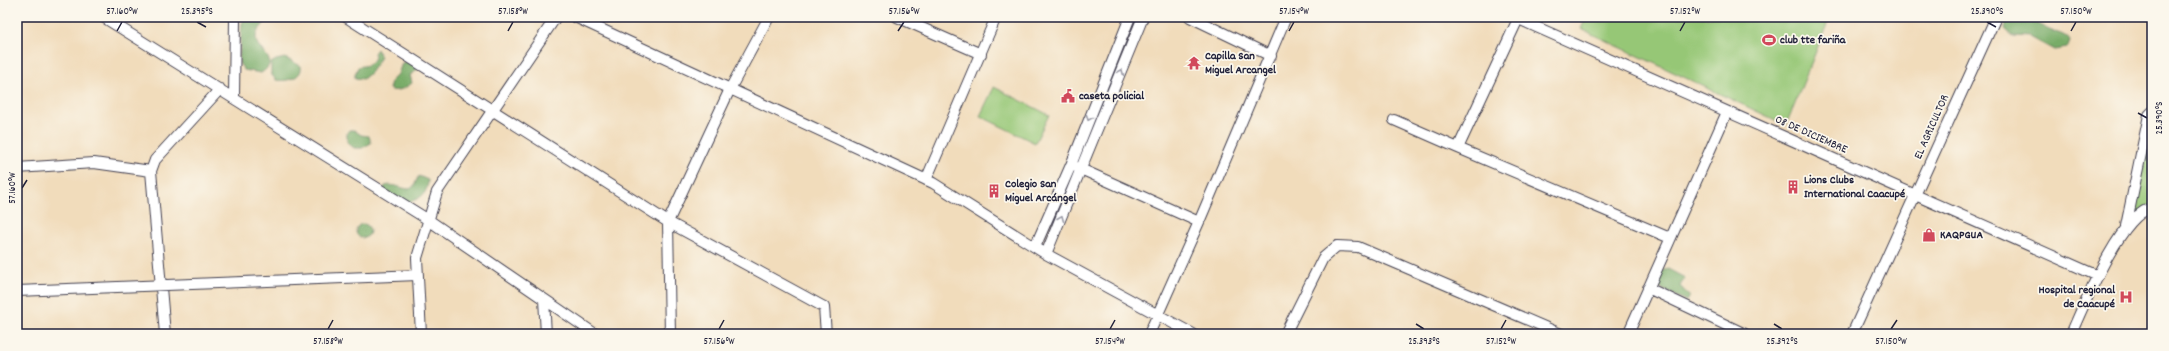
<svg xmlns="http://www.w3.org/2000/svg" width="2169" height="351" viewBox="0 0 2169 351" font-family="Dekko,sans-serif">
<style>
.green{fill:#96c776;stroke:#5c7458}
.forest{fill:#78ac67;stroke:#4d6751}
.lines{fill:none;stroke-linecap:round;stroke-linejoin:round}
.street-casing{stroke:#413e4e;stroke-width:12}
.street{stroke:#fff;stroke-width:10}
.oneway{stroke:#9c9ca7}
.ticks{fill:none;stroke:#22223b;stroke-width:1.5}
.labels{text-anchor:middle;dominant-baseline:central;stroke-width:3.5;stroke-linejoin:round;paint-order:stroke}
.poi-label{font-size:12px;font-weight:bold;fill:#22223b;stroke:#fbf7ec;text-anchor:start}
.street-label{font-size:12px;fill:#22223b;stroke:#fbf7ec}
.neatline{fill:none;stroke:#22223b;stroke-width:1.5}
.ticks-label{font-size:10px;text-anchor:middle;fill:#22223b}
</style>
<rect width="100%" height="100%" fill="#fbf7ec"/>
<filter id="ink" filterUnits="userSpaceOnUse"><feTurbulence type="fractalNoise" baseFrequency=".025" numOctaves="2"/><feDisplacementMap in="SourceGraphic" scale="8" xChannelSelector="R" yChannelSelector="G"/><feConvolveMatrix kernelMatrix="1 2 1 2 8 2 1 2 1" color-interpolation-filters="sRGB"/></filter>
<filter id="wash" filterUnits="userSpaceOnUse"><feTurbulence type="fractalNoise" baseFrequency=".012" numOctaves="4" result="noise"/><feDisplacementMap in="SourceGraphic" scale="16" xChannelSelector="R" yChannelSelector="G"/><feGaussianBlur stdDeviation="0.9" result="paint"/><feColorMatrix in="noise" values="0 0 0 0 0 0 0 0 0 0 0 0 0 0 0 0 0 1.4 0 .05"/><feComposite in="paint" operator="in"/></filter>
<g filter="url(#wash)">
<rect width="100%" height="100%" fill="#f1dcbb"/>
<path class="green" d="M1586 17H1830L1786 125 1581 29Z
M994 87 1049 115 1035 143 980 116Z
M2152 112V208L2126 226Z"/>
<path class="forest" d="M256 17H267C266 26 255 29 256 39 257 52 282 60 261 73L244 70 239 63 242 23 245 18 254 19Z
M2011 17C2026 17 2034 22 2047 29 2055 33 2065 33 2070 41L2068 48 2054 50 2030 37 2013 36 2005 29 2006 23Z
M377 49 381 57 370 73 363 79 355 78V74L358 67C367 65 371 66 375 57L374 53Z
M285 58 301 66C303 78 286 82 276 80L271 74V63L276 60Z
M406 61 416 66 417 70 410 75 412 83C405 88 397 93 389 89L391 81 398 74 402 63Z
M349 130H354L361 135 369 136 371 143 362 148H354L347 142V133Z
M419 176 428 180C428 197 415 202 400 203L383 190 385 186C395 182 407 193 413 187 416 184 416 179 419 176Z
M356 231a7 7 0 1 1 14 0a7 7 0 1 1-14 0Z
M1668 269 1685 278 1680 286 1690 297 1686 301 1656 286 1655 283 1660 271Z"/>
</g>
<g filter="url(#ink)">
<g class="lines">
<g class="street-casing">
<path id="street" d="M103 17 427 219 595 334
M346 17 668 222 824 307 826 334
M575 17 933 183 1046 254 1193 334
M897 17 981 54
M1190 17 1271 56
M1514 17 2098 276
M1518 19 1458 148 1670 238
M234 98 235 17
M1394 120 1458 148
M1074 166 1199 222
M17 168 94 163 151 171
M926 180 996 17
M2126 226 2149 115 2152 112
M1035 247 1071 165 1130 17
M1046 254 1143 17
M1648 288 1745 334
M17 291 418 275
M544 299 546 334
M165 334 151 171 155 160 220 89
M421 334 417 258 437 192 556 17
M670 334 668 222 730 89 769 17
M1149 334 1199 222 1286 17
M1285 334 1323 258 1337 246 1358 247 1561 334
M1628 334 1727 112
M1852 334 1996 17
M2071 334C2083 307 2121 213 2152 208"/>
</g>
<use href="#street" class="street"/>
</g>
<defs><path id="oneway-chevron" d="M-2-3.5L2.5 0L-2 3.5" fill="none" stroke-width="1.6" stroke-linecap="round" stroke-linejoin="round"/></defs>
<g class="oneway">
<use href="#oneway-chevron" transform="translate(1121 72) rotate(-68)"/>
<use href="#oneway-chevron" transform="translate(1089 118) rotate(112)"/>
<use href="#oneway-chevron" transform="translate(1061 218) rotate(-68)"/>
</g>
</g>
<path class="ticks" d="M197 22 206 27M1987 22 1996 27M117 31 122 22M508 31 513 22M898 31 904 22M1289 31 1294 22M1680 31 1685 22M2071 31 2076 22M2138 113 2147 118M22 188 27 180M1416 324 1424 329M1774 324 1782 329M328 329 333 320M719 329 724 320M1110 329 1115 320M1501 329 1506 320M1891 329 1897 320"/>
<defs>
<g id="stadium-bare" transform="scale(1.08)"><path d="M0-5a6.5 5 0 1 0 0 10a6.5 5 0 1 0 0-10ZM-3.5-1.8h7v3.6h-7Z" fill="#d1495b" stroke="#fbf7ec" stroke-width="2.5" paint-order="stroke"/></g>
<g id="temple-bare" transform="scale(1.08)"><path d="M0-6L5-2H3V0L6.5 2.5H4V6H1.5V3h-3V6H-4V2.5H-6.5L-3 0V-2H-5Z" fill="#d1495b" stroke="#fbf7ec" stroke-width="2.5" paint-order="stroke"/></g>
<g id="civic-bare" transform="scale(1.08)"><path d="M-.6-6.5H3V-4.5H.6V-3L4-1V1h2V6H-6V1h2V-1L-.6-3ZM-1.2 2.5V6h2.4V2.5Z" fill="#d1495b" stroke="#fbf7ec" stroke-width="2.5" paint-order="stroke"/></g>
<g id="building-bare" transform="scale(1.08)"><path d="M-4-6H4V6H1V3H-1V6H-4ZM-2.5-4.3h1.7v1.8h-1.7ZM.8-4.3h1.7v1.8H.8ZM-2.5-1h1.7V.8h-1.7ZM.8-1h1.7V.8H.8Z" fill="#d1495b" stroke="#fbf7ec" stroke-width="2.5" paint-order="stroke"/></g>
<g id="shop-bare" transform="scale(1.08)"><path d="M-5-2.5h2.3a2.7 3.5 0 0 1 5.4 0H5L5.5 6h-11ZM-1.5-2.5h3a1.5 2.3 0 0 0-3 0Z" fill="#d1495b" stroke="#fbf7ec" stroke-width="2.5" paint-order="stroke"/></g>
<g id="hospital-bare" transform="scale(1.08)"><path d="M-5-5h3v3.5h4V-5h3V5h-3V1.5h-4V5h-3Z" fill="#d1495b" stroke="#fbf7ec" stroke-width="2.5" paint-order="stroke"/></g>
</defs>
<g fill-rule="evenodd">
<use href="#stadium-bare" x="1769" y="40"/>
<use href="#temple-bare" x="1194" y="63"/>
<use href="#civic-bare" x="1068" y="96"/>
<use href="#building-bare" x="1793" y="187"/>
<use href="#building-bare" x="994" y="191"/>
<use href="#shop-bare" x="1929" y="235"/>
<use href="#hospital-bare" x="2126" y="297"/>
</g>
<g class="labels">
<g class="poi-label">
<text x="1780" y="40">club tte fariña</text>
<text x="1205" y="56">Capilla San<tspan x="1205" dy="14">Miguel Arcangel</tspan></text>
<text x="1079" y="96">caseta policial</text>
<text x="1804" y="180">Lions Clubs<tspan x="1804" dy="14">International Caacupé</tspan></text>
<text x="1005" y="184">Colegio San<tspan x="1005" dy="14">Miguel Arcángel</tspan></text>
<text x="1940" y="235">KAQPGUA</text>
<text x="2115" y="290" text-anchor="end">Hospital regional<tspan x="2115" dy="14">de Caacupé</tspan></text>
</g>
<g class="street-label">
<text transform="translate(1932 127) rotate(-66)">EL AGRICULTOR</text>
<text transform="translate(1811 135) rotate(24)">08 DE DICIEMBRE</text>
</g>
</g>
<rect width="2169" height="351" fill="none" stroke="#fbf7ec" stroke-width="44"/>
<rect x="22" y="22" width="2125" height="307" class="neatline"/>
<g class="ticks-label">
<text x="122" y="14">57.160°W</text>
<text x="197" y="14">25.395°S</text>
<text x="513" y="14">57.158°W</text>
<text x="904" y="14">57.156°W</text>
<text x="1294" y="14">57.154°W</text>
<text x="1685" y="14">57.152°W</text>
<text x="1987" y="14">25.390°S</text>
<text x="2076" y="14">57.150°W</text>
<text transform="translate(2158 118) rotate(-90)" y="4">25.390°S</text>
<text transform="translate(11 188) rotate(-90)" y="4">57.160°W</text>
<text x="328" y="344">57.158°W</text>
<text x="719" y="344">57.156°W</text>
<text x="1110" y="344">57.154°W</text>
<text x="1424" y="344">25.393°S</text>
<text x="1501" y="344">57.152°W</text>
<text x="1782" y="344">25.392°S</text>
<text x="1891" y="344">57.150°W</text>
</g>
</svg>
